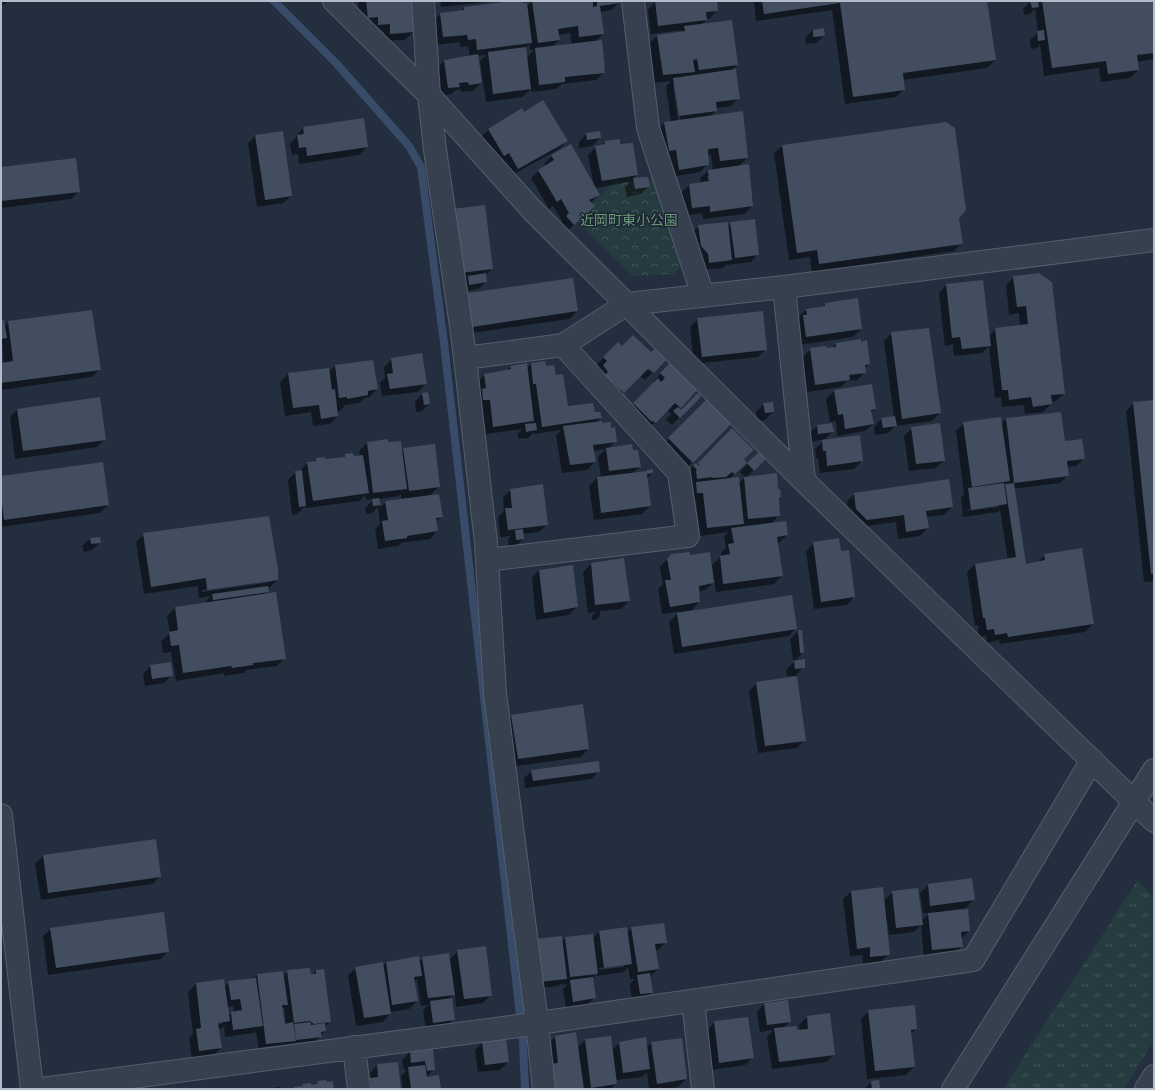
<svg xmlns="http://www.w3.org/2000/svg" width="1155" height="1090" viewBox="0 0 1155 1090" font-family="'IBM Plex Sans','Noto Sans JP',sans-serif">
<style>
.grass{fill:url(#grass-tufts)}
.park{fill:url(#park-crowns)}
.shadow{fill:#0007;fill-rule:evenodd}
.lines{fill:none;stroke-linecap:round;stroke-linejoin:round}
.stream{stroke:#384b68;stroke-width:8}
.building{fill:#424e60}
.minor-casing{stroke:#555e6c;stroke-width:24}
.tertiary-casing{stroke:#555e6c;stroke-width:24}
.minor{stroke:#37404e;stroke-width:22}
.tertiary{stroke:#37404e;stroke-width:22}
.labels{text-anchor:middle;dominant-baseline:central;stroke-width:3;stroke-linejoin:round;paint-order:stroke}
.park-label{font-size:14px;fill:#6a9a76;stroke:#1c2533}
</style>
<defs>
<pattern id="grass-tufts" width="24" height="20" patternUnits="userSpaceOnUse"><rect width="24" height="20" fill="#253b3f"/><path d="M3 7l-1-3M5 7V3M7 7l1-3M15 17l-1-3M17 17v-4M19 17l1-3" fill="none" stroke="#425559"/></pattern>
<pattern id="park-crowns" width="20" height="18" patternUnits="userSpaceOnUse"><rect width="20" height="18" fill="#253b3f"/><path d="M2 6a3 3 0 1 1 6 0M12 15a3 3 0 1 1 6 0" fill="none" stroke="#425559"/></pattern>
</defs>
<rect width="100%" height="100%" fill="#232e3e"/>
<path class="grass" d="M1137 881 1154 897V1041L1124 1089H1003Z"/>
<path class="park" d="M653 179 684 257 675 274 633 276 576 220 614 182Z"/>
<path class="shadow" d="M1 1H8L5 4 1 5Z
M358 1H411L413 32 405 40 383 41 382 31 371 32 361 25Z
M440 1H497L441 7Z
M521 1V4L526 7 532 1H619V2L612 10 600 12 603 34 595 42 604 72 596 80 562 84 556 89 531 92V89L522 97 486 102 480 61 486 55 477 56 481 83 473 91 461 92V89L456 90 451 94 440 96 437 68 444 61 470 57 468 46 460 47V42L435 45 433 22 440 14 461 11 464 8ZM570 33 572 45 552 47 559 40 558 35ZM529 44 530 50H534L526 58 525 49Z
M660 1H716L717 11 709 19H706V20L701 25 737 65 731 71 739 98 731 106 716 108V110L710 117 747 158 738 167 752 206 744 214 703 219 702 213 684 216 681 193 689 185 701 183 700 178 708 171 713 170 711 155H708V164L700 172 671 177 657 131 664 123 671 122 666 86 671 81 655 83 649 43 657 36 679 33 682 30 651 34 648 10 655 2ZM673 84H675L680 121H678ZM707 176H709L711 186H709Z
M754 1H986L995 60 987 68 903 80 904 89 896 97 845 104 832 10 756 21Z
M1031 1H1154V59L1137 62 1138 70 1130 78 1101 82 1099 68 1044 76 1040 44 1037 48 1031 49 1030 40 1038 32 1035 9 1030 14 1024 15 1023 9Z
M813 30 824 36 816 43 806 44 805 38Z
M946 123 962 243 954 251 812 272 810 257 789 260 774 153 782 146Z
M303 128 367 147 359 155 299 164 298 154 292 155 290 144 296 138V136Z
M489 129 567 141 559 149 510 176 481 137Z
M586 134 600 138 592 146 579 148V142Z
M256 135 291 196 283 203 257 207 248 143Z
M605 142 619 145 637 174 633 179 647 178 649 186 641 194 627 197 625 187 630 182 595 188 599 194 590 203 586 214 566 232 558 225 562 221 553 206 549 209 531 178 539 171 545 166 544 164 552 156 594 186 588 155 596 147 602 146Z
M1 168 79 191 71 199 1 208Z
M445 218 492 269 486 275V282L478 289 462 292ZM461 279H467L462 284Z
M731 223 758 254 751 262 727 265V264L723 268 702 270 691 234 699 226 727 227Z
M1014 277 1064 394 1056 401 1051 402V404L1043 412 1025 414 1024 405 1002 407 1001 397 995 398 989 346 982 353 954 356 953 344 945 346 939 293 946 285 989 336 996 329 1020 326 1019 313 1009 315 1006 285Z
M468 294 577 311 569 319 465 334 460 302Z
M826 304 861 329 853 337 799 345 796 324 799 321 798 317 806 310 822 307Z
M698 319 766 349 758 357 694 364 690 327Z
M1 321 4 327 8 322 100 369 92 377 1 390V364L4 363 2 341 1 342Z
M892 333 940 413 932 421 895 426 888 433 875 435 874 427 881 419 894 417 884 341Z
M618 344 622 347 651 354 665 360 645 380 640 376 616 400 595 374 600 369 596 365Z
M836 344 869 364 864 369 865 372 857 380 847 381 841 387 807 392 803 357 811 349H831Z
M392 359 425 384 418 392 382 396 380 383 385 378 384 367Z
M671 363 697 389 678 409 681 411 700 397 672 425 666 419 672 414 667 410 647 430 626 411 654 383 653 382Z
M531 364 545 367 555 376 568 407 595 413 601 418 596 422 610 429 615 441 608 449 632 452 640 466 632 474 652 473 647 479 650 506 642 514 594 520 589 486 597 478H601L598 457 606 449 593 451 595 462 587 470 562 473 556 435 561 430 534 434V432L528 438 518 439V433L522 429 486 434 482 407H476V383L484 375 506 371 511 366 527 368Z
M335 366 377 389 369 397 365 398 359 403 344 405V407L340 411 337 412V416L330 424 313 426 311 412 285 416 280 382 288 374 328 373Z
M872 385 875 409 871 413 873 424 865 431 837 436 836 421 830 422 826 399 834 391Z
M422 394 429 404 422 411 416 412 415 402Z
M708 399 732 422 685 470 661 447Z
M1154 401V581L1144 582 1126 411 1134 403Z
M764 404 773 412 765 420 757 421 756 412Z
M17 410 105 439 97 447 15 459 10 417Z
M1006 419 1064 442 1084 459 1076 466 1067 467 1068 475 1060 483 1013 489 1025 565 1037 563 1045 555 1093 624 1085 632 1000 644 999 640 987 643 986 636 979 637 978 625 975 626 967 572 975 564 1008 560 1000 510 998 512 963 517 961 497 964 494 956 431 964 423 1001 424ZM999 505V507L966 511V510Z
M831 424 832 432 823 441 862 461 854 469 820 473 818 458H816L815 449 825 439 810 442 809 433 817 426Z
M912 428 944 461 936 468 909 471 904 436Z
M732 429 743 459 738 470 729 479 739 483 745 477 740 472 761 451 767 457 746 478 777 490 780 496 778 498 779 515 771 524 787 535 779 543H777L782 576 774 584 716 592 712 565 721 557V553L726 548 724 537 728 532 700 536 696 501 690 500 689 491 693 486 690 487 686 473 696 464 697 465Z
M367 443H387L401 452 404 449 439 487 429 496 442 516 436 522 437 531 430 539 401 543 398 546 378 549 375 529 380 524 378 507 372 513 366 514 365 508 374 499 366 500 365 495 360 501 305 508V506L297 514 292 515 288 480 296 472H299L307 463H313L316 459 324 461 343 458 346 455 353 457 360 456 359 451ZM401 494V500L386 502 381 507 379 499 398 496Z
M1 477 108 505 100 513 1 527Z
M511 490 547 525 539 532 523 534V539L516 546 509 547 508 539 511 536 500 537 498 517 504 511 503 497Z
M855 494 952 507 944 515 926 517 928 528 920 536 898 539 896 522 859 527 849 517 847 501Z
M144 534 277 580 269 588H267L268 591 265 594 285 658 277 666 247 670 244 673 224 676V673L176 681 171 652 163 653 161 641 170 633 167 616 175 608 204 603 211 596 199 598 198 586 144 594 136 542ZM271 580V582L202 592V590Z
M90 539 100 543 92 550 84 552 82 546Z
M814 543 840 553 854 597 847 605 814 609 806 551Z
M671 555 689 556 713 583 705 590 698 592 699 602 692 610 662 614 658 589 663 584 660 567Z
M623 560 629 601 621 609 600 611V616L596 620H592V616L596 612 588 613 583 572 591 564Z
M539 570 577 607 569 615 536 620 532 578Z
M677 614 796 628 789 636 674 654 669 622Z
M798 631 803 652 796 660H793L790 639Z
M804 660V667L796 675 805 740 797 748 758 753 749 691 757 683 794 677V676H787L786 670 794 662Z
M151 666 172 675 164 683 145 686 143 674Z
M512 716 588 749 581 757 510 767 504 724Z
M532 771H599L591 779 525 788 524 778Z
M43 856 160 876 153 884 41 900 35 864Z
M928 885 973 900 966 908 943 911 944 913 969 931 961 939 962 946 954 954 924 958 921 925 914 932 889 935 887 921H885L889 954 881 962 863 964 862 955 850 956 843 899 851 892 883 901 893 892 921 921 930 913H923L920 893Z
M632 928 666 942 658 950 655 951 658 969 650 977 652 992 644 1000 632 1001 630 984 635 979H630L628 967 624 972 597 976 596 974 592 979 594 998 587 1005 566 1009 563 989 568 984 562 985V983L558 986 532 989 562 941 565 938H593L599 932 627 933ZM624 965V967L599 970V968Z
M51 929 168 951 161 959 48 975 43 936Z
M458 951 491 995 483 1003 456 1007 455 993 449 999 454 1019 446 1027 426 1030 423 1010 428 1005 421 1006 417 979 414 983 417 1001 409 1009 390 1012V1014L383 1022 356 1026 348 975 356 968 383 966 386 962 418 958 419 962 423 958 449 960Z
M288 971 310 975H312L316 971 330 1021 325 1027V1031L313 1044 259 1052 256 1031 254 1033 225 1037 224 1026 221 1029H218L221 1048 213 1056 192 1059 189 1038 193 1033 188 992 196 984 224 987 229 982 253 979 258 975 283 976ZM233 1006 234 1012 231 1013 228 1016 227 1007ZM284 1007 286 1025H284L282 1009ZM222 1022V1024L213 1025Z
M764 1004 790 1021 783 1028 796 1031H800L799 1025 807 1017 834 1054 827 1062 772 1069 767 1037 773 1030 760 1032 757 1012Z
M869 1011 916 1029 910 1035 914 1067 906 1075 867 1079 861 1019Z
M715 1022 753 1057 745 1065 712 1070 707 1030Z
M575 1034 577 1048 585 1040 610 1037 612 1050 619 1043 646 1048 651 1043 686 1079 678 1087 663 1089H649L647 1072 642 1077 616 1080V1084L611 1089H544L547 1045 555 1037Z
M483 1042 508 1062 500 1070 478 1072 475 1050Z
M432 1050 434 1069 425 1078 440 1089H403L401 1076 407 1070H404L402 1060 410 1052Z
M377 1065 400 1089H363L362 1086 370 1079V1073Z
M871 1082 879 1089H864Z
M280 1087 281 1089H272L273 1088Z"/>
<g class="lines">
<path class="stream" d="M274 1 336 63 409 146 421 167 444 343 523 1042 525 1089"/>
</g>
<path class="building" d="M366 1H412L414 32 390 34V24L378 25V17L368 18Z
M512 1H522V3H527L532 43 477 50 476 39 468 40 467 35 443 37 440 13 464 10V7Z
M532 1H593V7L597 6V1H620V3L600 6 604 34 579 37 578 26 558 29 560 40 538 43Z
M655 1H717L718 11 706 12 707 20 658 26Z
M762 1H987L996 60 903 73 905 90 853 97 840 3 764 14Z
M1030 1H1038L1039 7 1032 8Z
M1042 1H1154V53L1137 55 1139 70 1108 74 1106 61 1052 68Z
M732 20 738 65 699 70 697 59 693 60 695 72 663 75 657 35 685 31 684 26Z
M824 28 825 36 813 37V30Z
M1044 30 1045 40 1038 41 1037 31Z
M602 40 605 68H604L605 73 565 77V82L539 85 535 48Z
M526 47 531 89 493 94 488 52Z
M478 54 482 83 469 85 468 82 459 83 460 87 448 88 444 60Z
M736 69 740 99 716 102 717 111 679 116 673 78Z
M543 100 568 141 518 169 509 153 504 156 488 129 522 108 524 112Z
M743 111 748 158 720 161 718 148 708 149 709 165 679 170 676 150 669 151 664 122Z
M364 118 368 147 307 156 306 147 299 148 297 135 304 134 303 127Z
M946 122 955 128 966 210 959 218 963 244 819 264 817 250 797 253 782 145Z
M283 131 292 196 265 200 255 135Z
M600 131 601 138 587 140 586 133Z
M620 139V144L633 143 638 175 602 181 595 146 605 144V141Z
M571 144 600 195 589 200 595 206 574 225 566 216 569 213 561 199 557 202 538 170 554 160 551 155Z
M76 158 80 192 1 201V167Z
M749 164 753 206 710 212V206L692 208 689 184 709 181 708 170Z
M648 177 650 187 635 189 633 178Z
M485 205 493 269 460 273 452 209Z
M755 219 759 255 735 258 730 222Z
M728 222 732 260 709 263 708 254 701 246 698 225Z
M486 273 487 282 469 285 468 276Z
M1039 273 1052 282 1065 394 1051 395 1052 404 1033 407 1031 397 1009 400 1008 390H1002L995 328 1028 324 1026 306 1017 307 1013 276Z
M573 278 578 311 472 327 468 293Z
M983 280 991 346 962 349 960 337 952 338 946 284Z
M858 298 862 329 806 337 803 315H807L806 309 825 306V303Z
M92 310 101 370 1 383V363L13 361 8 321Z
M763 311 767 350 702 357 697 318Z
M1 320H4L7 338 1 339Z
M929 328 941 413 902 419 891 332Z
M633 335 651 352 655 349 666 360 654 373 648 369 624 393 605 375 608 372 603 365 607 361 603 357 618 342 622 346Z
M861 339V342L867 340 870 364 865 365 866 373 849 375 850 380 815 385 810 348 826 346 827 348 836 347V343Z
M422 353 427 384 390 389 387 374 393 373 391 358Z
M373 360 378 389 368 391V395L347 399V397L339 398 335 365Z
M545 361 546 366 554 365 556 375 563 374 568 406 593 403 595 412H600L602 418 542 427 536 384H533L531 363Z
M671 362 698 389 681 408 675 403 656 423 653 421 652 422 633 403 658 378 661 382 665 378 660 373Z
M527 363 534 421 493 427 490 400H483L482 389 486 388 484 374 511 369 510 366Z
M329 368 332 390 335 389 338 416 321 419 319 405 293 408 288 373Z
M872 384 876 409 871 410 874 424 845 429 843 414 838 415 834 390Z
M428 392 430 404 424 405 422 393Z
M698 393 701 397 680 418 673 411 678 407 681 410Z
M100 397 106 440 23 451 17 409Z
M708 398 733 422 693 463 668 438Z
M1154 400V574H1151L1133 402Z
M773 402 774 412 765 413 763 403Z
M1061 412 1065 441 1082 439 1085 459 1067 461 1069 476 1014 483 1006 418Z
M895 416 897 426 883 428 881 418Z
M1001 417 1010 481 972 487 963 422Z
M602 421V423L611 422V428L615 427 617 442 593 445 596 462 570 465 563 426Z
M536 423 537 430 526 432 525 424Z
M832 423 834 432 818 434 817 425Z
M940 423 945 461 916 464 911 427Z
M732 428 754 450 744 459 747 463 735 474 732 472 726 477 713 478 712 477 697 479 696 471 697 470 693 465 696 463 700 467 698 463Z
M860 435 863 461 827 466 826 451H823L822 440Z
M388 439V442L401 441 407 489 373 493 367 442Z
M435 444 440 487 409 491 403 448Z
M632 444 633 450H638L641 467 609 471 606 448Z
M761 450 768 457 754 471 747 463Z
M353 453 354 456 363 455 369 493 313 501 307 462 316 461V458L325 457V459L345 457V454Z
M103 462 109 505 4 520 1 496V476Z
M653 469V473L647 474 651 506 601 513 597 477 647 471V470Z
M302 470 306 506 299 507 295 471Z
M777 473 778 489H780L781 497H779L780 516 748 519 744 477Z
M739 477 744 524 707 528 703 493H697L696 482Z
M949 479 953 507 926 511 929 528 906 532 904 515 867 520 856 509 854 493Z
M1004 483 1007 504 971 510 968 488Z
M1014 483 1026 564 1045 560 1044 554 1082 548 1094 624 1008 637 1007 633 995 635 994 629 987 630 985 618H983L975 564 1016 557 1005 484Z
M543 484 548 525 508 530 505 508H512L510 489Z
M439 494 443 517 436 518 438 531 407 536V538L385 541 382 521 388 520 385 501Z
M379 498 381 505 373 506 372 499Z
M269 516 278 569V580L207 590 206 578 151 587 143 533Z
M786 521 788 535 777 537 783 576 723 584 720 556 730 554 728 544 734 543 731 528Z
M523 529 524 539 516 540 515 530Z
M100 537 101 543 91 544 90 538Z
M839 538 841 551 849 550 855 597 821 602 813 542Z
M690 552V555L710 552 714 583 699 586 700 602 670 607 665 580H671L667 559 671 554Z
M624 558 630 601 595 605 591 563Z
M573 565 578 607 544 613 539 570Z
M268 586 269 592 213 600 212 594Z
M276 592 286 659 253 663V665L232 668 231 666 183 673 179 645 171 646 169 632 178 630 175 607Z
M792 595 797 629 682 647 677 613Z
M798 630H802L804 653H800Z
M805 659V668L795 669 794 661Z
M171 662 173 676 152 679 150 665Z
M797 676 806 741 765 746 756 682Z
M583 704 589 749 518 759 511 715Z
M599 761 600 772 533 781 531 770Z
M156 839 161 877 48 893 43 855Z
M972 878 975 900 930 906 928 884Z
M883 887 890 955 870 957V947L857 949 851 891Z
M918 888 923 925 896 928 892 891Z
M968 909 970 931 961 932 963 947 932 950 928 913Z
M164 912 169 952 56 968 50 928Z
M664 923 667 943 655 944 659 969 638 972 631 927Z
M627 927 632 964 604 968 599 931Z
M593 934 598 974 570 977 565 937Z
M562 936 567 979 539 982 535 939Z
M486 946 492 996 464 999 457 950Z
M449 953 455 995 428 998 422 957Z
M419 956 422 976 414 977 418 1001 392 1005 386 962Z
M383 962 391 1014 364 1018 355 967Z
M310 968 311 974H316V970L324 969 331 1022 314 1024 310 1021 294 1023 287 970Z
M283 971 288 1005H282L285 1024 293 1022 296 1041 266 1044 257 974Z
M650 973 653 993 640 994 637 975Z
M593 977 596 998 573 1002 570 980Z
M256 978 263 1026 233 1030 231 1012 242 1010 240 999 231 1000 228 981Z
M224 979 230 1021 218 1023 222 1048 199 1051 196 1029 201 1028 196 983Z
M452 998 455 1020 433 1023 430 1001Z
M788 1000 791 1022 767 1025 764 1003Z
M915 1005 917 1029 911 1030 915 1067 875 1071 868 1010Z
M830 1013 835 1055 779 1062 774 1028 797 1026V1030L808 1029 807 1016Z
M748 1017 754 1058 719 1063 714 1021Z
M311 1022V1025L325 1023 326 1031 321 1032 322 1037 296 1040 294 1024Z
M576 1032 584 1089H553L549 1064 558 1063 555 1036Z
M611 1036 617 1084 591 1088 585 1039Z
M646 1037 650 1069 623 1073 619 1042Z
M506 1038 509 1062 485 1065 482 1042Z
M682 1038 687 1079 657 1084 651 1042Z
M433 1048 435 1070 427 1071 425 1061 411 1063 410 1051Z
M398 1062 401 1089H371L370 1078 378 1077 377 1064Z
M425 1065 427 1077 439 1075 441 1089H411L408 1067Z
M326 1080 327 1082 333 1081 334 1089H294V1087L303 1086 302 1084 311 1083V1085L318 1084 317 1081Z
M879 1080 880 1089H872L871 1081Z"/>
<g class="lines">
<g class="minor-casing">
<path id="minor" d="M334 1 429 95 533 211 804 481 1154 821
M423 1 429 95 435 150 461 326 465 358 486 543 495 693 537 1023 544 1089
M633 1 648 128 703 296
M465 358 563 345 627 304 784 287
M804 481 784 287 1154 240
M487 560 688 536 679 473 563 345
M1 815 32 1089
M693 1001 703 1089
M354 1047 359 1089
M42 1089 511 1027 973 960 1092 760"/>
</g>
<g class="tertiary-casing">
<path id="tertiary" d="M953 1089 1154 770
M1146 1089 1154 1076"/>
</g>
<use href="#minor" class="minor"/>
<use href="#tertiary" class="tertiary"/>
</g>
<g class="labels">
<g class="park-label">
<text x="629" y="220">近岡町東小公園</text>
</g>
</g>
<rect width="1155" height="1090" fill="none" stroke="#b3bbc9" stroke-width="4"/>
</svg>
